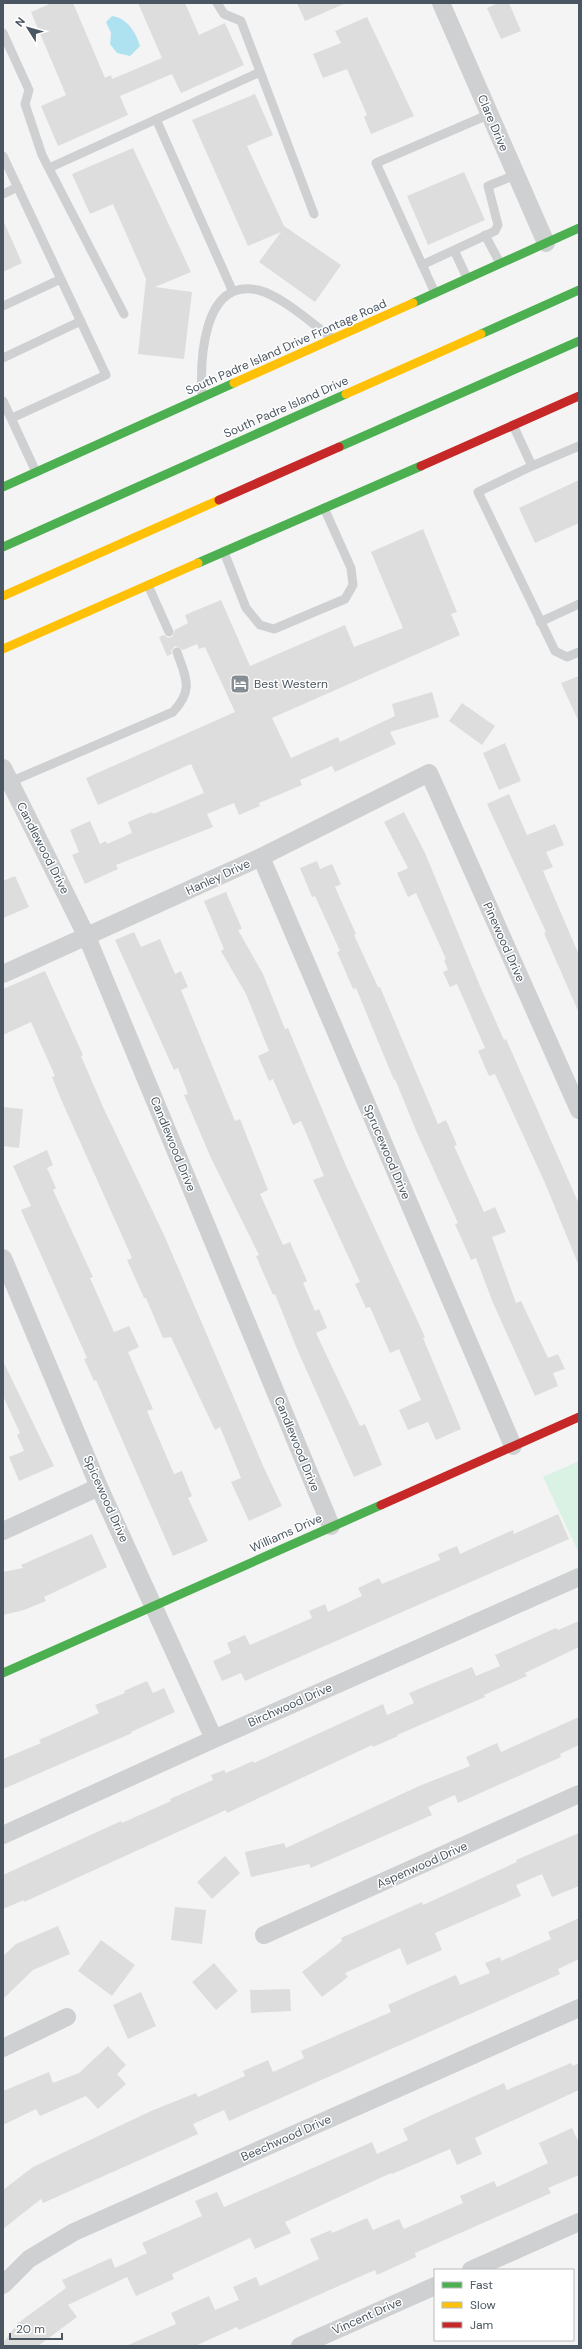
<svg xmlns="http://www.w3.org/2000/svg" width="582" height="2349" viewBox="0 0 582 2349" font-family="'DM Sans',sans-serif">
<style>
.green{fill:#d9f2e3}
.water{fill:#aee2f0}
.building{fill:#ddddde}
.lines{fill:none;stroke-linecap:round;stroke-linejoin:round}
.lane{stroke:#ced0d2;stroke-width:9}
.street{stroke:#ced0d2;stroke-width:18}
.fast{stroke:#4caf50;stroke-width:9}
.slow{stroke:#ffc107;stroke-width:9}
.jam{stroke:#c62828;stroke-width:9}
.labels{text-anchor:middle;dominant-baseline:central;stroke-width:3;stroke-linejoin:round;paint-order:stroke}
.street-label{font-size:12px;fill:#4a5661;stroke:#fff}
.poi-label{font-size:12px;fill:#4a5661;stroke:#fff;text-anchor:start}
</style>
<rect width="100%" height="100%" fill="#f4f4f4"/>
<path class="green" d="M579 1461V1553L543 1477Z"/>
<path class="water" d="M112 16C127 18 136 32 140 46L130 56 117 53 110 44 111 33 106 22Z"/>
<path class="building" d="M52 3H73L105 78 111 75 112 79 162 58 138 3H185L199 35 225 23 244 65 181 93 172 74 120 96 128 115 58 146 41 106 66 95 31 12Z
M297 3H346L305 21Z
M498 3H509L521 31 501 39 487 8Z
M367 17 414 116 371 134 364 117 367 115 347 69 323 78 313 54 341 43 335 31Z
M255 94 273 135 247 146 284 226 341 265 315 302 259 262 281 232 248 246 192 120Z
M133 148 191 272 155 287 192 292 184 359 138 354 146 279 113 204 90 214 72 174Z
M464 172 485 220 428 245 407 196Z
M3 220 22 263 3 272Z
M579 480V523L535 543 519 508Z
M423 529 457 612 451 614 460 635 272 718 291 758 338 737 340 742 395 716 392 704 432 692 439 717 390 732 396 744 335 772 332 766 300 780 302 785 259 803 260 806 239 815 234 803 207 814 213 827 116 865 118 869 85 884 72 855 79 852 70 830 90 821 100 844 106 841 107 844 132 833 128 822 152 812 153 814 204 793 191 764 98 805 86 778 235 712 205 647 199 649 197 644 183 650 175 646 171 651 172 654 167 656 159 637 164 635 168 638 172 637 175 630 188 623 185 615 221 600 250 666 345 625 354 647 403 628 371 552Z
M579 676V722L561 683Z
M462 703 495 726 482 745 449 721Z
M505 743 521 781 499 790 483 753Z
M509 794 527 835 555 824 564 845 546 852 553 867 543 871 579 955V1013L544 933 546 932 487 804Z
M404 812 425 853 480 986 504 1040 506 1039 579 1204V1266L545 1183 495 1074 489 1076 478 1051 485 1048 457 984 450 987 443 972 448 970 444 960 446 959 416 893 408 897 397 873 408 868 384 822Z
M317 861 320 869 332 864 341 884 335 887 356 934 354 935 378 987H380L438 1124 446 1120 457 1145 454 1146 484 1212 495 1207 506 1232 492 1237 516 1303 521 1301 548 1358 558 1354 565 1369 553 1373 558 1386 535 1396 493 1303 476 1258 471 1260 455 1224 458 1223 417 1133 395 1079 394 1080 356 988 353 989 337 952 340 951 315 896 312 897 300 868Z
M15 876 29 907 3 918V881Z
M226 892 242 929 238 930 263 974 285 1029 288 1028 346 1166 425 1337 423 1338 461 1429 436 1440 428 1422 408 1430 399 1410 421 1400 399 1349 390 1353 370 1307 366 1308 355 1284 360 1282 313 1180 324 1176 301 1121 293 1125 273 1079 269 1081 258 1056 269 1051 246 994 221 951 224 949 204 901Z
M134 932 141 947 160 939 175 974 181 971 188 987 181 990 235 1121 240 1119 268 1190 260 1194 283 1245 290 1242 307 1281 303 1283 315 1311 319 1309 327 1328 316 1333 360 1426 365 1424 382 1465 354 1477 297 1349 275 1294 273 1295 256 1256 259 1255 211 1158 184 1095 188 1094 178 1068 174 1070 115 940Z
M45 971 83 1055 81 1056 103 1107 164 1235 264 1468 282 1506 249 1521 231 1482 241 1478 220 1427 215 1430 171 1337 163 1338 146 1298H144L127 1260 132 1258 60 1097 52 1077 55 1076 31 1022 3 1035V989Z
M3 1107 23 1109 19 1148 3 1146Z
M47 1150 53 1165 47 1168 56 1188 53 1190 93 1277 90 1278 114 1332 129 1326 139 1347 128 1352 153 1409 147 1411 174 1474 182 1471 192 1496 188 1498 208 1541 173 1556 96 1380 94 1381 84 1359 87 1358 21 1210 31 1206 13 1166Z
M3 1361 54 1466 19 1481 9 1457 24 1451 17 1435 20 1433 3 1396Z
M558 1514 569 1539 245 1681 241 1673 222 1681 213 1661 231 1653 227 1643 245 1635 250 1645 312 1618 309 1611 325 1604 328 1612 362 1596 358 1588 379 1578 382 1584 440 1560 438 1554 457 1546 460 1554 513 1530 514 1534Z
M92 1534 107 1567 44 1597 46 1601 24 1610 3 1615V1572L23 1568 21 1565Z
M579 1621V1647L525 1673 527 1676 484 1695 485 1697 397 1735 398 1736 373 1747 372 1745 227 1813 226 1810 24 1902V1900L3 1909V1875L121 1821 122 1823 171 1801 170 1799 213 1780 211 1775 224 1770 226 1773 253 1761 254 1763 383 1704 387 1715 414 1703 409 1693 472 1667 476 1676 500 1666 495 1655 556 1628 558 1630Z
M147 1681 153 1693 164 1688 175 1712 131 1732 132 1733 3 1789V1759L41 1743 39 1740 99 1713 95 1705 125 1693 124 1691Z
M579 1717V1745L560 1754 561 1757 458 1803 455 1795 428 1807 432 1815 311 1868 309 1864 251 1877 245 1852 284 1843 286 1848 419 1786 470 1766 466 1757 497 1743 501 1752Z
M579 1833V1886L552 1897 542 1874 516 1885 521 1896 435 1933 442 1950 407 1965 400 1948 345 1973 348 1977 322 1997 302 1972 342 1941 341 1938 422 1902 423 1905 517 1862 516 1860Z
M225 1856 240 1873 212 1899 197 1882Z
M175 1907 206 1910 202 1944 171 1940Z
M579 1918V1959L558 1969 560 1974 229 2121 224 2110 193 2124 198 2134 43 2203 41 2199 3 2229V2190L33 2167 151 2111 196 2093 198 2097 245 2076 243 2071 268 2060 273 2072 304 2058 301 2051 391 2012 388 2005 419 1991 456 1975 460 1985 490 1973 485 1963 500 1957 501 1961 551 1939 548 1932Z
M58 1926 70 1954 33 1970 3 1999V1956L16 1944Z
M101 1940 135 1965 112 1996 78 1971Z
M214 1963 238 1991 216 2010 192 1982Z
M290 1989 291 2011 251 2013 250 1990Z
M141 1992 156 2026 128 2039 113 2005Z
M108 2046 126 2065 117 2074 126 2084 98 2109 86 2096 40 2116 36 2109 3 2125V2091L49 2072 53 2083 79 2073Z
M571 2063 573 2066 579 2063V2090L475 2138 482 2154 457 2165 450 2149 392 2174 391 2173 285 2222 291 2233 255 2249 250 2238 172 2274 174 2279 136 2296 127 2277 68 2305 77 2317 38 2346H3V2343L18 2323 66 2288 62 2280 111 2258 115 2268 147 2253 142 2243 202 2216 195 2201 217 2192 224 2207 372 2142 377 2154 408 2140 403 2129 423 2119 504 2083 507 2090Z
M572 2128 579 2143V2175L548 2188 551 2193 415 2253 416 2257 377 2275 375 2270 239 2330 237 2327 195 2346H126L176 2324 171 2313 209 2296 215 2310 239 2300 233 2287 256 2277 260 2286 319 2259 310 2239 331 2230 332 2233 367 2218 373 2230 399 2219 404 2229 463 2203 460 2196 494 2181 497 2187 548 2163 539 2143Z"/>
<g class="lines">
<path class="lane" d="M217 3 224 14 241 21 314 214
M3 33 29 90 25 104 42 155 124 314
M156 119 233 292
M3 156 106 375 12 418
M49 168 260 72
M3 194 18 187
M485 235 500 263
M454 250 467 278
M422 265 495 231 498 225 488 186 515 175
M435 293 376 163 490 114
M3 306 61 279
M3 358 81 321
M202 397C200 362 202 277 258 290 282 296 311 323 332 338
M3 401 36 472
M513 425 532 466 478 492 555 651 567 657 579 652
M532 466 579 446
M224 552 246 608 260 625 274 629 345 599 353 585 351 568 324 508
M148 585 169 632
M540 622 579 604
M10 782 173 712C194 689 186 679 177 652"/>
<path class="street" d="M441 3 546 243
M3 768 87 937 331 1526
M261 857 513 1446
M3 974 261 857 429 773 579 1110
M3 1258 99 1487 214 1739
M3 1531 99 1487
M3 1835 214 1739 579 1577
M264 1935 579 1794
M3 2048 67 2017
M471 2270 579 2222
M3 2285 29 2259 74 2232 579 2008
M300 2346 435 2286"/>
<path class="fast" d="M413 303 579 228
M481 334 579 290
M339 447 579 341
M3 487 234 383
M3 547 346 394
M198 563 421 466
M3 1673 381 1505"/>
<path class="slow" d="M234 383 413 303
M346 394 481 334
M3 596 219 500
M3 649 198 563"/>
<path class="jam" d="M421 466 579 396
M219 500 339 447
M381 1505 579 1417"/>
</g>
<defs>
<g id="hotel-square" transform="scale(1)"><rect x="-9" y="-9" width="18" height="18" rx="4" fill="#868d94" stroke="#fff"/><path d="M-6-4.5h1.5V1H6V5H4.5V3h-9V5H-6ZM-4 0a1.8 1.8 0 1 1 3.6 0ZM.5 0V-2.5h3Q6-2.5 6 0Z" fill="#fff"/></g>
</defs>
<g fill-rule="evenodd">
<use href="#hotel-square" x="240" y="684"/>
</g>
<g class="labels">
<g class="street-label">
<text transform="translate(493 123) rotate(67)">Clare Drive</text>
<text transform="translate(286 347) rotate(-24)">South Padre Island Drive Frontage Road</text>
<text transform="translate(286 407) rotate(-24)">South Padre Island Drive</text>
<text transform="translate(43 848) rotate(63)">Candlewood Drive</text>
<text transform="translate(218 877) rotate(-25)">Hanley Drive</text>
<text transform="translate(504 942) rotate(66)">Pinewood Drive</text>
<text transform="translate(173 1144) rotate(68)">Candlewood Drive</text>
<text transform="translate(387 1152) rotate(67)">Sprucewood Drive</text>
<text transform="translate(297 1444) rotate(68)">Candlewood Drive</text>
<text transform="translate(106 1499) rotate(66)">Spicewood Drive</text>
<text transform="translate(286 1533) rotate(-24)">Williams Drive</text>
<text transform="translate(290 1705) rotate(-24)">Birchwood Drive</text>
<text transform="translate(422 1865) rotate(-24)">Aspenwood Drive</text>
<text transform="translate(286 2138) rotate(-24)">Beechwood Drive</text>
<text transform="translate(367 2316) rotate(-24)">Vincent Drive</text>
</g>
<g class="poi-label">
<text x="254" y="684">Best Western</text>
</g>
</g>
<rect width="582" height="2349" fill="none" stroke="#4a5661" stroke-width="8"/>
<rect x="434" y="2269" width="140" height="72" fill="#ffffff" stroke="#b7bbc0"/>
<rect x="442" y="2282" width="20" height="6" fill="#4caf50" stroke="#b7bbc0"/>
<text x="470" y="2289" font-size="12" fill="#4a5661">Fast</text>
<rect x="442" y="2302" width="20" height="6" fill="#ffc107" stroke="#b7bbc0"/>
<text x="470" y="2309" font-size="12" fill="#4a5661">Slow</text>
<rect x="442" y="2322" width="20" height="6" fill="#c62828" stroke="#b7bbc0"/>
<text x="470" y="2329" font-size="12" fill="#4a5661">Jam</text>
<g transform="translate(28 28) rotate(307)" stroke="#ffffff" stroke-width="3" paint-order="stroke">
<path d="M0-3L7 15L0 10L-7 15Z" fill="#4a5661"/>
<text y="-6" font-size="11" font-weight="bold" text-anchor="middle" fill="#4a5661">N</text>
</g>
<path d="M10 2333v6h52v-6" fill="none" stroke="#4a5661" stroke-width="2"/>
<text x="16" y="2333" font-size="12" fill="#4a5661" stroke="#ffffff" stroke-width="3" paint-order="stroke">20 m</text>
</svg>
